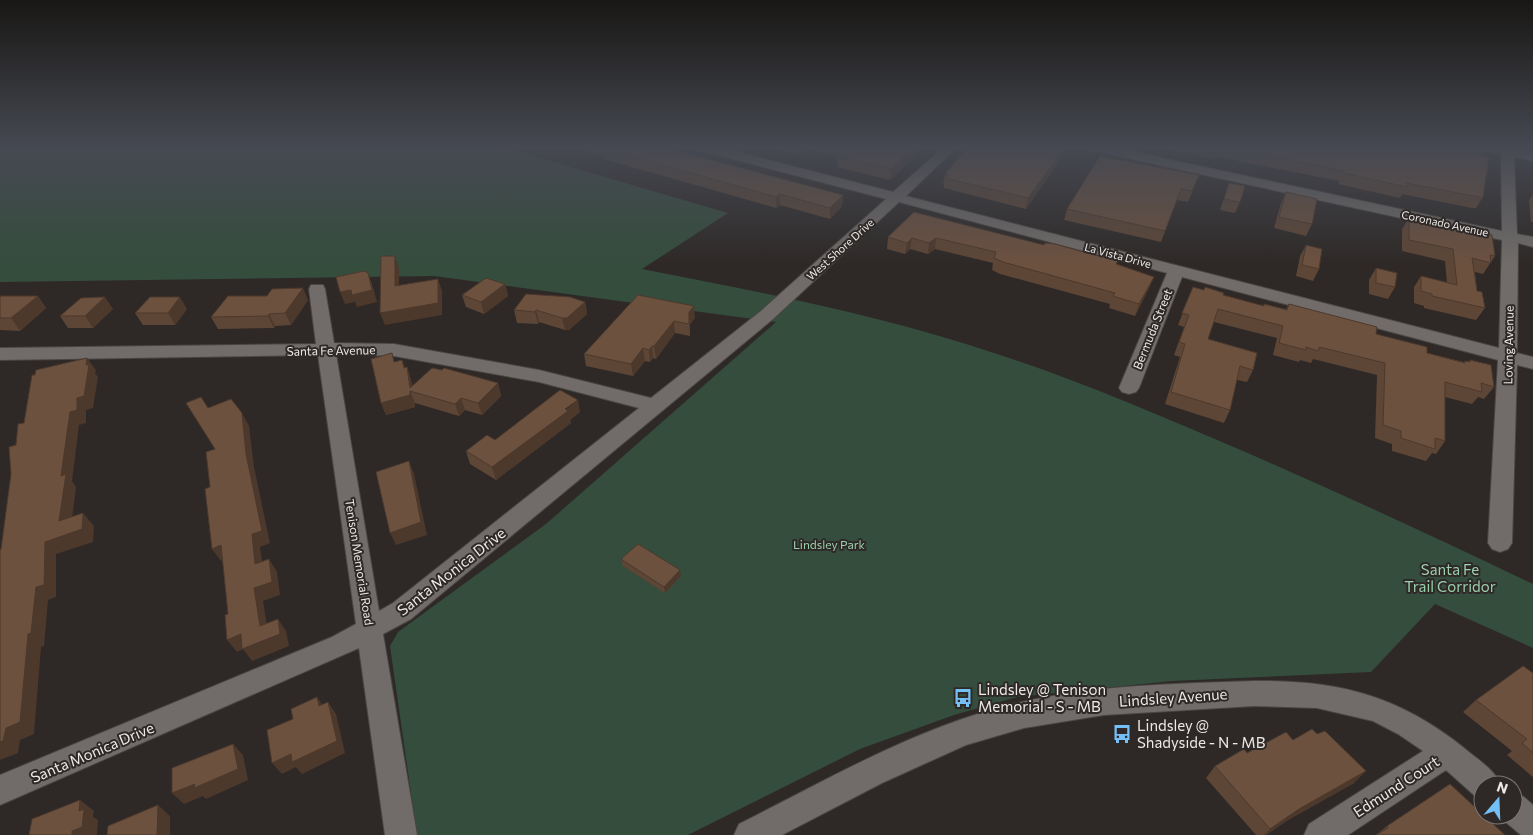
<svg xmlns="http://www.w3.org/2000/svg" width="1533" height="835" viewBox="0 0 1533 835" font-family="Commissioner,sans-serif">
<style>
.green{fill:#354d3d}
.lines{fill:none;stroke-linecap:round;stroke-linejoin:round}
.minor-casing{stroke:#494644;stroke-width:2}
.minor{fill:#716c69;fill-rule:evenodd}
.wall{fill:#5d4636}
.shaded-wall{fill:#4c392c}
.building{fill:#6c513f;stroke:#4c392c}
.labels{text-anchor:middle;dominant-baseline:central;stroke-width:4;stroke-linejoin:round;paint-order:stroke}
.far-street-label{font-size:11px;fill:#ece9e7;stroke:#2e2927}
.street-label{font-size:12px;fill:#ece9e7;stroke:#2e2927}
.park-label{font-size:12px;fill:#9bd0ac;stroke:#2e2927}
.near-park-label{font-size:15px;fill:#9bd0ac;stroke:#2e2927}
.near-street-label{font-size:15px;fill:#ece9e7;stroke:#2e2927}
.near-poi-label{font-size:15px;fill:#ece9e7;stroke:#2e2927;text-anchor:start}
</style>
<rect width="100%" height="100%" fill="#2e2927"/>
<path class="green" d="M0 147H502L728 213 642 269C761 292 879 315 994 353 1079 380 1161 416 1243 451 1340 493 1437 538 1533 584V648L1435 604 1371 672 1172 681 1017 697 954 715 860 749 688 835H417L390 646 398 632 546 524 776 322 434 276 0 282Z"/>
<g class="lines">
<g class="minor-casing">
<path id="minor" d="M697 147H718L893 192 944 147H957L906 196 1499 348 1502 240 1094 151 1088 147H1112L1502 231 1501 154 1478 150 1477 147H1513V149L1533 153V161L1514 157 1517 234 1533 237V247L1518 243 1517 353 1533 357V369L1517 365 1512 543 1508 549 1500 552 1492 549 1488 543 1498 360 1182 277 1139 388 1136 392 1129 394 1122 392 1119 388 1167 273 899 202 773 319 411 619 383 634 417 835H385L359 648 0 805V775L332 637 356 624 318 355 0 360V348L316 344 309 289 311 285H323L325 289 334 343 394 344 539 370 651 398 761 311 886 199 698 150ZM336 354 394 356 539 382 639 408 393 603 379 611Z
M1254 681C1337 680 1398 695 1464 748 1477 759 1494 769 1501 785H1483V799L1475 796 1446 770 1348 835H1304L1309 824 1423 751 1398 734 1373 721 1317 708 1254 706 1104 715 1024 728 966 745 882 783 782 835H734L739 824C823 782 906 733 998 708 1080 685 1169 684 1254 681Z
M1513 793 1524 797 1533 805V835H1521L1502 819 1501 815H1513Z"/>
</g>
<use href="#minor" class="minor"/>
</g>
<path class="wall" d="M585 147H662L843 195 842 206 830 219 780 205 776 208 604 159V156L586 151Z
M774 147H925L890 180 837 167 838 157 807 149 799 155 774 149Z
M1153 147H1465L1482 155 1483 197 1476 208H1472L1402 194 1400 198 1338 184 1339 181 1218 157 1217 159Z
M1062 157 1026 209 944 188V185H943L945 174Z
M1229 183 1240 202 1235 213 1220 210Z
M1195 186 1188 202 1177 200 1161 242 1064 220 1067 209Z
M1286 192 1312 224 1306 236 1274 228 1281 203Z
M1533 194V222H1531L1529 200Z
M914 212 1117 264 1154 277 1149 288 1135 316 1109 308 1110 304 1000 274 992 270 993 263 935 249 928 254 910 249 905 254 887 249 888 237Z
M1409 218 1495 256 1483 274 1475 272 1477 291 1485 308 1476 320 1424 308V306L1414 303V287L1421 276 1447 283 1445 261 1402 251V229Z
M1306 245 1319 269 1313 281 1296 276 1300 256Z
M1376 268 1395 287 1388 299 1369 294V280Z
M505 284 508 296 484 314 466 307 462 295Z
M1193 287 1263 306 1264 304 1286 309 1289 304 1376 334 1427 353 1464 362 1465 361 1469 362 1470 360 1494 387 1484 399 1478 397 1472 404 1445 397V441L1436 454 1432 453 1426 461 1392 451V444L1375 438 1377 375 1313 359 1311 363 1300 360 1299 362 1273 355 1277 338 1214 322 1208 339 1253 370 1247 382 1237 380 1230 410 1224 423 1165 404 1180 357 1174 355 1184 327 1178 325Z
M638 295 695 318 690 324V336L675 333 656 359 653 358 650 362 645 361 633 376 586 366 584 354Z
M0 296H38L46 308 20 331 0 330Z
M267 296 308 300 291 325 275 326 274 328 218 329 211 317Z
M585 302 587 314 569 330H565L539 322 538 324 517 323 514 310Z
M113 309 93 328H68L60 316Z
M187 309 175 325H143L135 313Z
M395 362 405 368 407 367 411 380 412 386 498 383 501 396 482 415 465 410 459 416 415 403V407L386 415 381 403Z
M580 412 570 420 571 423 496 480 470 464 466 451 495 440Z
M621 559 681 576 665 593 623 566Z
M1533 673V777L1507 755 1512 751 1463 712 1476 700Z
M1293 740 1354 783 1288 820 1266 835H1256L1206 778 1215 766 1247 753Z
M1387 826 1505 835H1376Z"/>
<path class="shaded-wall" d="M799 147H807V149L799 155Z
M915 147H925L890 180 891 169Z
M1065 147 1062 157 1026 209 1028 198Z
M780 194V205L776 208V197Z
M843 195 842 206 830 219V208Z
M912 238 910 249 905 254 907 243Z
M936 238 935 249 928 254 929 243Z
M395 256 399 268V298L395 286Z
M368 273 372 284 377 302 357 307 355 302 345 304 340 292 351 290Z
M1154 277 1149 288 1135 316 1139 304Z
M438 279 442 291V315L385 325 380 313Z
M505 284 508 296 484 314 481 302Z
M303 288 308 300 291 325 285 313Z
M38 296 46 308 20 331 11 318Z
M105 297 113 309 93 328 85 316Z
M180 297 187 309 175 325 168 313Z
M585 302 587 314 569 330H565L562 318Z
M694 306 695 318 690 324V336L689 312Z
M536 310 539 322 538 324 535 312Z
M269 314 275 326 274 328 268 316Z
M674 321 675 333 656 359 654 346Z
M652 346 653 358 650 362 649 350Z
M643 348 645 361 633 376 631 364Z
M87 358 96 370 95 373 98 377 93 408 86 410V423L79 425 72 481 76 487 70 534 83 513 94 526 93 542 56 554V597L48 600 44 646 41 647 34 734 20 740 18 753 0 760V742L6 728 28 634 45 542 59 521 61 476 70 412 77 398Z
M402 360 407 372V367L411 380 413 391 410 388Z
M498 383 501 396 482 415 478 403Z
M410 391 415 403V407L386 415 381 403Z
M461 398 465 410 459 416 455 404Z
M578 400 580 412 570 420 571 423 496 480 492 467Z
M242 413 249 426 254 467 270 543 260 547 264 576 255 564 252 534 246 454Z
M409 461 414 474 427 535 396 545 390 533Z
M221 545 230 558 221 561 212 549Z
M269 559 277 572 280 595 263 601 269 638 278 619 286 631 289 646 252 661 243 649 237 652 227 640 260 626 254 588Z
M680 570 681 576 665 593 664 587Z
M317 697 325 709 319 706Z
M328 702 336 714 345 753 302 774 296 767 282 774 272 763Z
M233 744 243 755 248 780 206 799 203 796 184 804 172 793Z
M1366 771 1354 783 1288 820 1266 835H1264L1270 829 1299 809Z
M80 800 94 811 93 817 98 820 97 835H72V831L79 811Z
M158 805 170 816V835H157Z"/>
<path class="building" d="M605 147H662L843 195 830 208 780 194 776 197 603 148Z
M839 147H915L891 169 838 156 846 149Z
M968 147H1065L1028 198 945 178 948 175 945 174Z
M1210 147H1222L1221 149Z
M1223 147H1465L1483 151 1482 155 1489 157 1483 197H1479L1406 183 1407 187 1344 173V171Z
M1100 156 1199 175 1192 191 1181 189 1165 231 1067 209Z
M1229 183 1245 186 1240 202 1224 199Z
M1286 192 1317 199 1312 224 1279 217Z
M914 212 1044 245 1045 243 1055 244 1080 251 1118 261 1116 264 1154 277 1139 304 1113 296 1115 293 1003 262 994 258 996 252 936 238 929 243 912 238 907 243 888 237Z
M1409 218 1492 235 1495 256 1490 255 1491 263 1472 258 1477 291 1482 292 1485 308 1432 296V294L1421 291V276L1457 285 1453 249 1409 240Z
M1306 245 1322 249 1319 269 1302 265Z
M381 256H395V286L438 279V303L380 313Z
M1376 268 1397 273 1395 287 1376 283Z
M364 271 368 273 372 290 352 295 351 290 340 292 336 277Z
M486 278 505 284 481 302 462 295Z
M1193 287 1204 290 1205 287 1224 293 1223 295 1264 306V304L1287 310 1289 304 1377 327 1376 334 1427 347V353L1465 363V361L1470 362V360L1491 365 1494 387 1481 383 1482 392 1445 382V441L1435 438V449L1401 438V431L1383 425 1385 363 1319 347 1318 351 1306 347V350L1279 343 1283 326 1218 309 1208 339 1257 353 1253 370 1240 366 1230 410 1171 392 1185 344 1179 342 1189 315 1182 313Z
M303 288 285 313 269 314 268 316 211 317 228 296H267L272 289Z
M526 294 570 297 585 302 567 318H562L536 310 535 312 514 310Z
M638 295 694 306 689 312V324L674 321 654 346H652L649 350 643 348 631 364 584 354Z
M0 296H38L11 318H0Z
M105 297 85 316H60L81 298Z
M150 297H180L168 313H135Z
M392 353 394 362 402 360 404 368 407 367 410 388 432 368 442 370 444 368 498 383 478 403 461 398 455 404 410 391V395L381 403 371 359Z
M87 358 86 365H89L84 396 77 398V410L70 412 61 476 66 474 59 521 83 513 82 529 45 542 44 585 36 587 31 633 28 634 20 722 6 728 3 741 0 742V550L1 549 11 474 9 447 16 445 18 424 24 423 32 375H35L36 370Z
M560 390 578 400 565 409 568 411 492 467 466 451 487 435 495 440Z
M201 397 208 408 231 399 242 413 246 454 262 531 252 534 255 564 269 559 272 582 254 588 260 626 278 619 280 634 242 649 241 634 227 640 225 615 228 614 221 545 212 549 205 489 210 487 206 452 215 449 186 403Z
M409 461 421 522 390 533 376 472Z
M638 544 680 570 664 587 621 559Z
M1523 666 1533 673V753L1522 743 1527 739 1476 700Z
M317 697 319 706 328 702 337 741 292 762 291 754 272 763 267 730 293 719 291 709Z
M1312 729 1317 734 1325 731 1366 771 1299 809 1270 829 1215 766 1244 749 1247 753 1286 732 1293 740Z
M233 744 238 769 194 788 195 784 172 793V768Z
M1450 784 1505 835H1376L1388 828 1387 826Z
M80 800 79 811 84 809 82 827 72 831V835H29L32 819Z
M158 805 157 835H107L108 826Z"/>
<linearGradient id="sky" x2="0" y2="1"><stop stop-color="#191715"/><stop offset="0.56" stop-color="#464952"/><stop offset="1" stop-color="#464952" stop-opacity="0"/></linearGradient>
<rect width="1533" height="264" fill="url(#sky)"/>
<defs>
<g id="bus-bare" transform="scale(1.5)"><path d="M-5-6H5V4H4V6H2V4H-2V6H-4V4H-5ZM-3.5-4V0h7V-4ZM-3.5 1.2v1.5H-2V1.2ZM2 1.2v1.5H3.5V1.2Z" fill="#74c0f6" stroke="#2e2927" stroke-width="2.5" paint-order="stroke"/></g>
</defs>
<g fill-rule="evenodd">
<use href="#bus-bare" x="963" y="698"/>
<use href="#bus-bare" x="1122" y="734"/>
</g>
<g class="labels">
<g class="far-street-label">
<text transform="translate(1445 223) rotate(12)">Coronado Avenue</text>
<text transform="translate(840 249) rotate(-42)">West Shore Drive</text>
<text transform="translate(1118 255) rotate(15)">La Vista Drive</text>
</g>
<g class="street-label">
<text transform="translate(1152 329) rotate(-68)">Bermuda Street</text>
<text transform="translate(1508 345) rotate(-89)">Loving Avenue</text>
<text transform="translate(331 350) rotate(-1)">Santa Fe Avenue</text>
<text transform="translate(360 562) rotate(81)">Tenison Memorial Road</text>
</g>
<g class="park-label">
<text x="829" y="544">Lindsley Park</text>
</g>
<g class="near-park-label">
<text x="1450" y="569">Santa Fe<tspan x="1450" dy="17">Trail Corridor</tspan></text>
</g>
<g class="near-street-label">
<text transform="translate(451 571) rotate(-38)">Santa Monica Drive</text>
<text transform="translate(1173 697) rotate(-4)">Lindsley Avenue</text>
<text transform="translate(92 752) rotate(-23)">Santa Monica Drive</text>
<text transform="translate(1396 786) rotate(-33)">Edmund Court</text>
</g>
<g class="near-poi-label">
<text x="978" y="689">Lindsley @ Tenison<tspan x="978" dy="17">Memorial - S - MB</tspan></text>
<text x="1137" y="725">Lindsley @<tspan x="1137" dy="17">Shadyside - N - MB</tspan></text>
</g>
</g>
<g transform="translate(1498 800) rotate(19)"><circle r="24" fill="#2e2927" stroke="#7a7674"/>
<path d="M0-4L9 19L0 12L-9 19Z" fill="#74c0f6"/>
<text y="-8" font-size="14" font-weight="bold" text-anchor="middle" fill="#ece9e7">N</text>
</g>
</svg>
